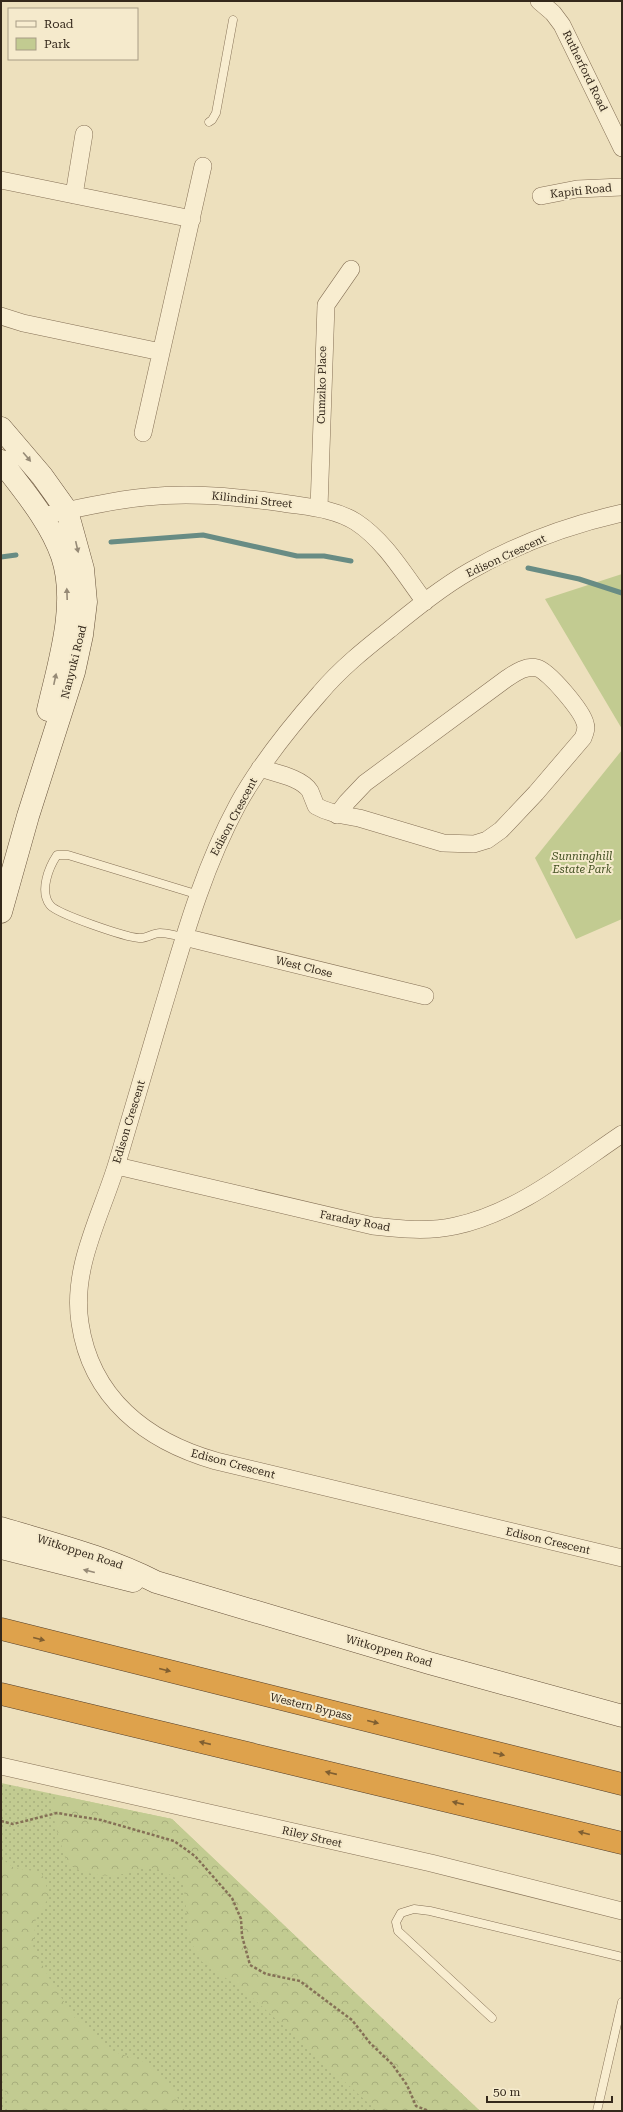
<svg xmlns="http://www.w3.org/2000/svg" width="623" height="2112" viewBox="0 0 623 2112" font-family="'Roboto Serif',serif">
<style>
.grass{fill:url(#grass-dots)}
.forest{fill:url(#forest-crowns)}
.park{fill:#c2cb91}
.lines{fill:none;stroke-linecap:round;stroke-linejoin:round}
.stream{stroke:#688c84;stroke-width:5}
.lane-casing{stroke:#857056;stroke-width:9}
.street-casing{stroke:#857056;stroke-width:18}
.secondary-casing{stroke:#66513a;stroke-width:23}
.highway-casing{stroke:#523e2b;stroke-width:23}
.path{stroke:#857056;stroke-width:2.5;stroke-dasharray:3 2;stroke-linecap:butt}
.lane{stroke:#f8edd0;stroke-width:8}
.street{stroke:#f8edd0;stroke-width:17}
.secondary{stroke:#f8edd0;stroke-width:22}
.highway{stroke:#dea24c;stroke-width:22}
.oneway{fill:#968a76}
.oneway2{fill:#805f31}
.labels{text-anchor:middle;dominant-baseline:central;stroke-width:4;stroke-linejoin:round;paint-order:stroke}
.street-label{font-size:11px;fill:#34281b;stroke:#f5eacc}
.park-label{font-size:11px;font-style:italic;fill:#435022;stroke:#f5eacc}
</style>
<defs>
<pattern id="grass-dots" width="8" height="8" patternUnits="userSpaceOnUse"><rect width="8" height="8" fill="#c2cb91"/><path d="M2 2h.1M6 6h.1" fill="none" stroke="#a7ae7c" stroke-width="1.8" stroke-linecap="round"/></pattern>
<pattern id="forest-crowns" width="20" height="18" patternUnits="userSpaceOnUse"><rect width="20" height="18" fill="#c2cb91"/><path d="M2 6a3 3 0 1 1 6 0M12 15a3 3 0 1 1 6 0" fill="none" stroke="#a7ae7c"/></pattern>
</defs>
<rect width="100%" height="100%" fill="#ede0bd"/>
<path class="grass" d="M1 1783 172 1819 480 2111H1Z"/>
<path class="forest" d="M62 1796 172 1819 480 2111H377L246 1992 201 1961 190 1940 183 1883C171 1875 161 1867 146 1868 141 1868 135 1872 129 1873 103 1878 90 1876 67 1864L55 1824 52 1805Z
M1 1858 14 1868 41 1872 50 1896 36 1917 33 1948 53 1985 74 2017 112 2051 145 2062 170 2084 185 2111H9L1 2074Z"/>
<path class="park" d="M622 574V729L545 599Z
M622 750V919L576 939 535 858Z"/>
<g class="lines">
<path class="stream" d="M111 542 203 535 297 556H324L351 561
M1 557 16 555
M528 568 579 579 622 593"/>
<g class="lane-casing">
<path id="lane" d="M209 122 212 120 216 113 233 20
M184 937C176 936 168 933 160 933 153 933 146 939 139 938 125 937 57 914 50 905 39 891 49 867 57 855H68L199 895
M492 2018 398 1931 396 1922 401 1913 414 1909 430 1911 622 1957
M597 2111 622 2002"/>
</g>
<g class="street-casing">
<path id="street" d="M539 1 553 13 562 25 622 148
M1 180 192 219
M74 195 84 134
M541 196 577 189 622 187
M1 316 23 323 161 352
M143 433 203 166
M319 508 326 305 351 269
M622 513C569 525 517 544 470 571 442 587 415 609 389 630 365 649 340 669 320 693 290 727 260 764 238 804 206 863 187 927 168 991 151 1047 135 1103 118 1160 103 1212 71 1266 80 1323 91 1398 146 1441 216 1461L622 1558
M42 516C76 509 111 500 146 497 192 492 238 497 283 503 307 507 334 508 356 522 385 541 404 574 425 602
M260 768C274 773 301 777 310 791 312 796 314 801 316 806 330 814 344 815 359 818L443 843 474 844 487 840 501 830 536 793 583 738C585 733 587 728 585 723 582 711 549 671 537 668 526 665 515 673 506 679L365 783 347 802 337 815
M184 937 425 996
M117 1166 373 1226C399 1229 428 1232 455 1226 517 1213 570 1169 622 1134
M1 1766 431 1863 622 1911"/>
</g>
<g class="secondary-casing">
<path id="secondary" d="M1 428 42 476 67 511 83 569 86 602 82 635 74 672 28 816 1 912
M1 461C23 490 50 521 62 556 78 604 59 662 48 710
M1 1528C54 1544 107 1557 156 1582L429 1663 622 1716
M1 1548 133 1581"/>
</g>
<g class="highway-casing">
<path id="highway" d="M1 1629 622 1784
M1 1694 622 1843"/>
</g>
<path class="path" d="M1 1821 13 1824 57 1813 101 1820 174 1841 195 1856 232 1898 241 1919 242 1936 250 1965 266 1974 300 1981 352 2020 370 2043 392 2064 407 2085 416 2106 429 2111"/>
<use href="#lane" class="lane"/>
<use href="#street" class="street"/>
<use href="#secondary" class="secondary"/>
<use href="#highway" class="highway"/>
</g>
<defs><path id="oneway-solid" d="M-6-.8H1V-3.2L6.5 0L1 3.2V.8H-6Z"/></defs>
<g class="oneway">
<use href="#oneway-solid" transform="translate(27 457) rotate(50)"/>
<use href="#oneway-solid" transform="translate(77 547) rotate(77)"/>
<use href="#oneway-solid" transform="translate(67 594) rotate(-92)"/>
<use href="#oneway-solid" transform="translate(55 679) rotate(-78)"/>
<use href="#oneway-solid" transform="translate(89 1571) rotate(-166)"/>
</g>
<g class="oneway2">
<use href="#oneway-solid" transform="translate(39 1639) rotate(14)"/>
<use href="#oneway-solid" transform="translate(165 1670) rotate(14)"/>
<use href="#oneway-solid" transform="translate(373 1722) rotate(14)"/>
<use href="#oneway-solid" transform="translate(205 1743) rotate(-167)"/>
<use href="#oneway-solid" transform="translate(499 1754) rotate(14)"/>
<use href="#oneway-solid" transform="translate(331 1773) rotate(-167)"/>
<use href="#oneway-solid" transform="translate(458 1803) rotate(-167)"/>
<use href="#oneway-solid" transform="translate(584 1833) rotate(-166)"/>
</g>
<g class="labels">
<g class="street-label">
<text transform="translate(585 71) rotate(64)">Rutherford Road</text>
<text transform="translate(581 191) rotate(-6)">Kapiti Road</text>
<text transform="translate(322 385) rotate(-89)">Cumziko Place</text>
<text transform="translate(252 500) rotate(6)">Kilindini Street</text>
<text transform="translate(506 556) rotate(-25)">Edison Crescent</text>
<text transform="translate(74 662) rotate(-76)">Nanyuki Road</text>
<text transform="translate(234 817) rotate(-62)">Edison Crescent</text>
<text transform="translate(304 967) rotate(14)">West Close</text>
<text transform="translate(129 1122) rotate(-73)">Edison Crescent</text>
<text transform="translate(355 1221) rotate(11)">Faraday Road</text>
<text transform="translate(233 1464) rotate(15)">Edison Crescent</text>
<text transform="translate(548 1541) rotate(13)">Edison Crescent</text>
<text transform="translate(80 1552) rotate(18)">Witkoppen Road</text>
<text transform="translate(389 1651) rotate(16)">Witkoppen Road</text>
<text transform="translate(311 1707) rotate(14)">Western Bypass</text>
<text transform="translate(312 1837) rotate(13)">Riley Street</text>
</g>
<g class="park-label">
<text x="582" y="856">Sunninghill<tspan x="582" dy="13">Estate Park</tspan></text>
</g>
</g>
<rect width="623" height="2112" fill="none" stroke="#34281b" stroke-width="4"/>
<rect x="8" y="8" width="130" height="52" fill="#f5eacc" stroke="#a89c85"/>
<rect x="16" y="21" width="20" height="6" fill="#f8edd0" stroke="#a89c85"/>
<text x="44" y="28" font-size="12" fill="#34281b">Road</text>
<rect x="16" y="38" width="20" height="12" fill="#c2cb91" stroke="#a89c85"/>
<text x="44" y="48" font-size="12" fill="#34281b">Park</text>
<path d="M487 2096v6h125v-6" fill="none" stroke="#34281b" stroke-width="2"/>
<text x="493" y="2096" font-size="12" fill="#34281b" stroke="#f5eacc" stroke-width="3" paint-order="stroke">50 m</text>
</svg>
